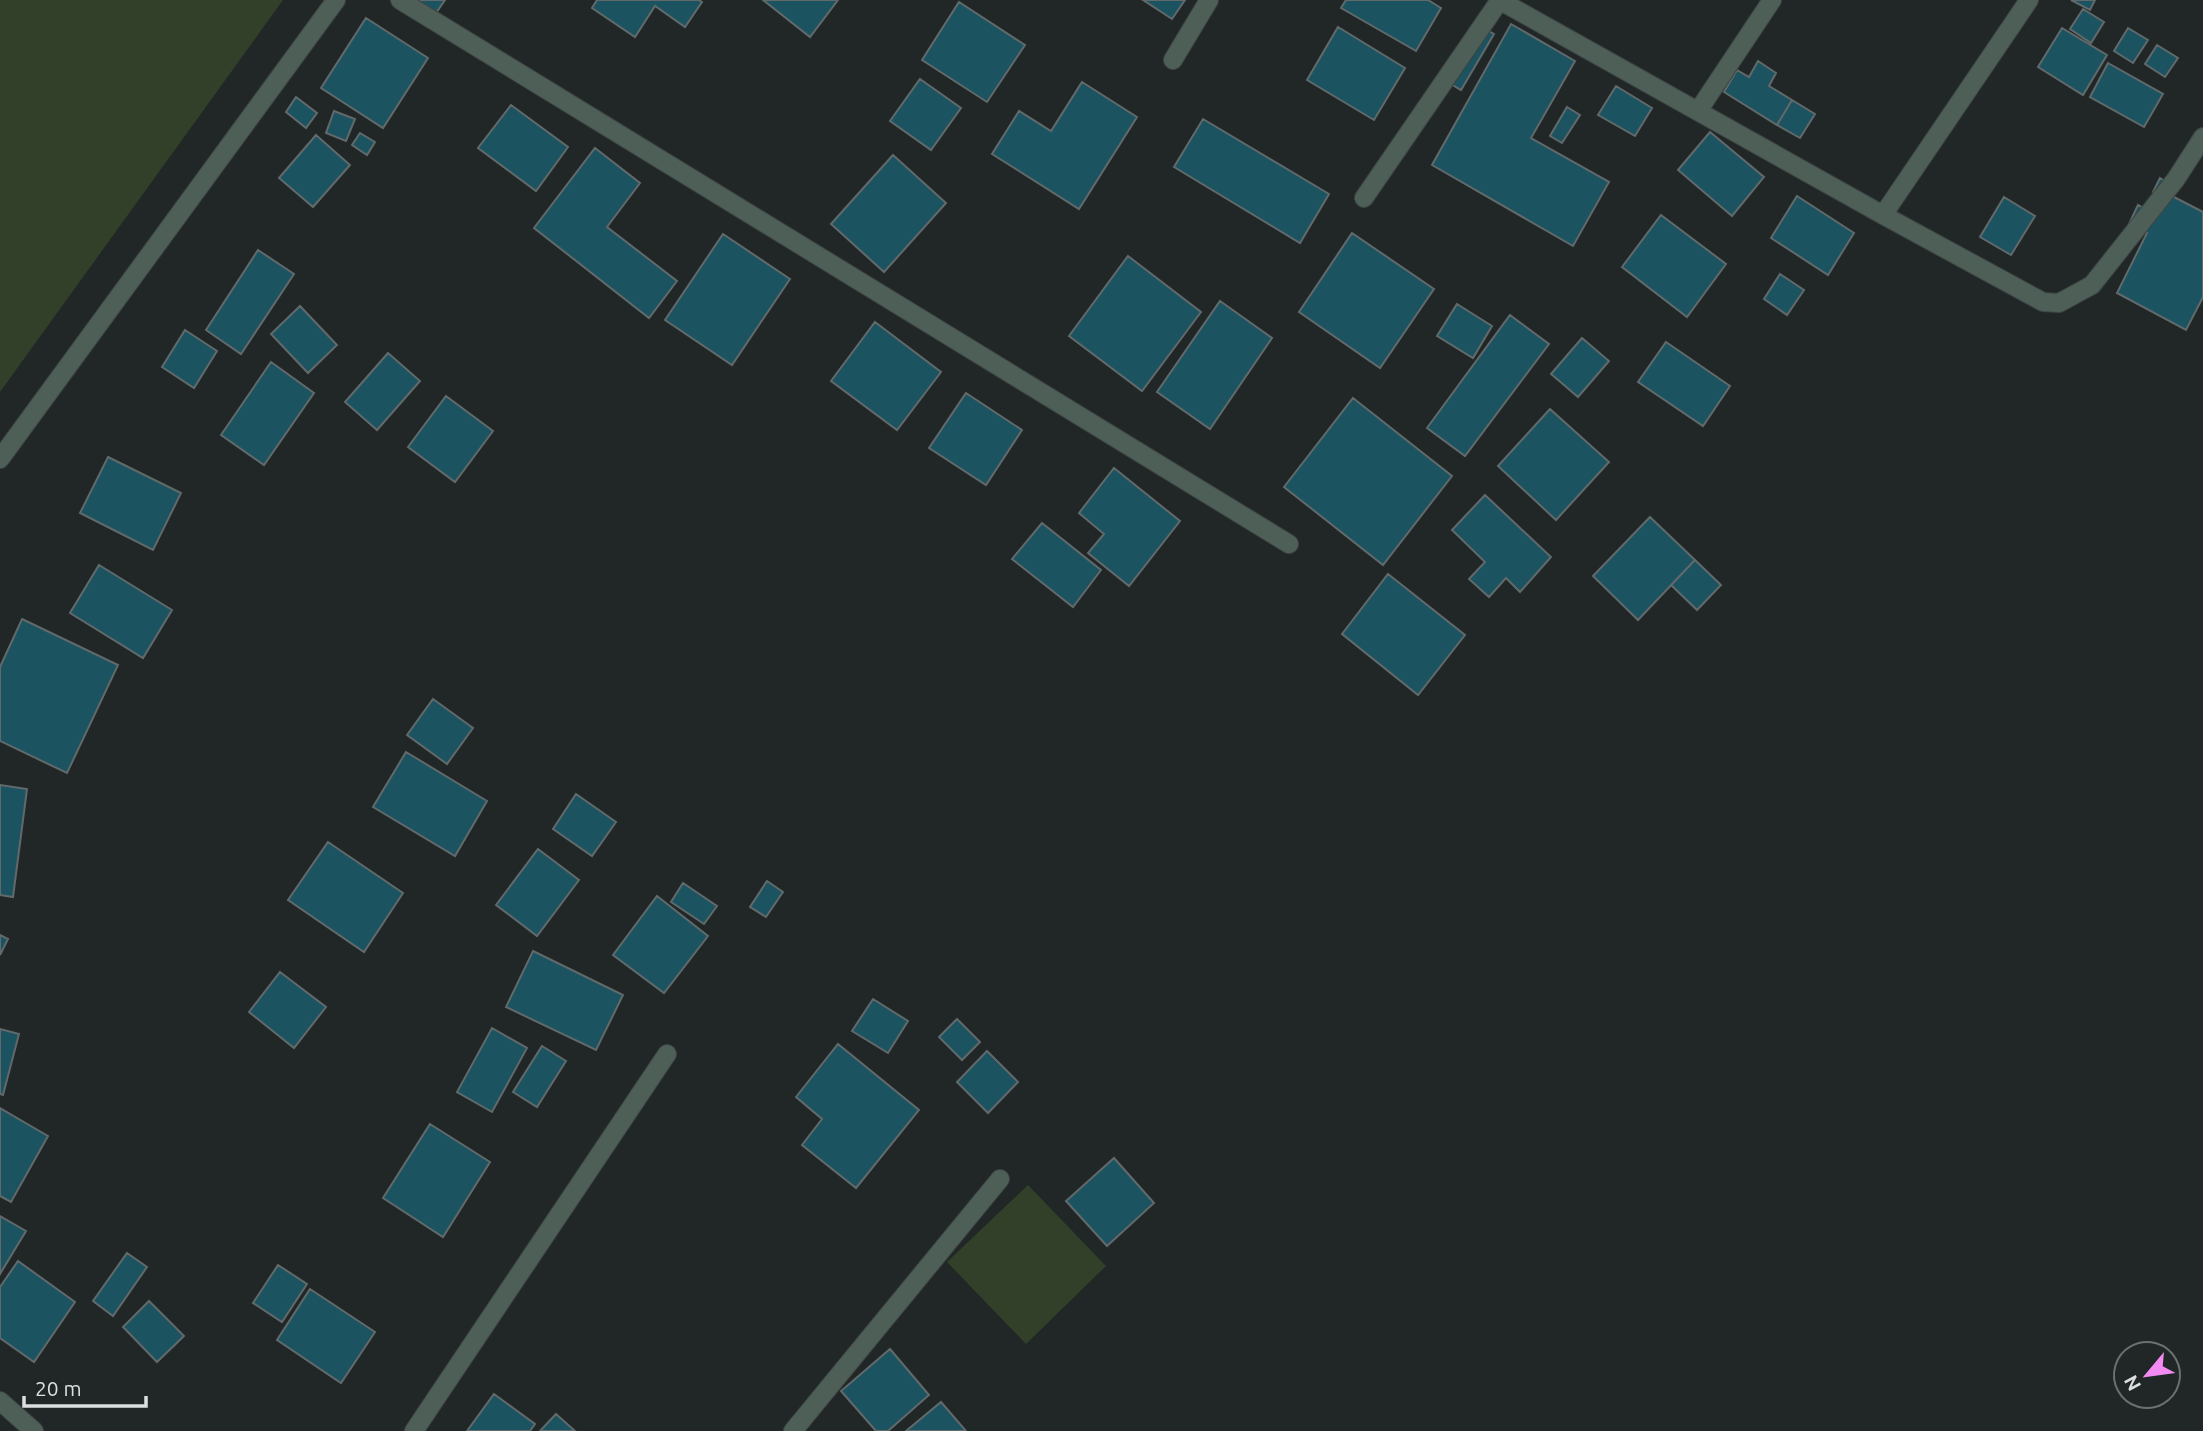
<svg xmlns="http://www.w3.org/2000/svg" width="2203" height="1431" viewBox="0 0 2203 1431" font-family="Ubuntu,sans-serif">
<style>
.green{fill:#32402a}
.building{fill:#1c5361;stroke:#61696b;stroke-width:2}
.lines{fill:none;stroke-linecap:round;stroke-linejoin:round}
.minor-casing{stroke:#3e4444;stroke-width:20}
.minor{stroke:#4d5f56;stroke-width:18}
</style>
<rect width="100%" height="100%" fill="#202726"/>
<path class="green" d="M0 0H283L0 392Z
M1028 1185 1106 1266 1026 1344 947 1262Z"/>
<path class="building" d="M417 0H445L436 13Z
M597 0H699L702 2 685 27 655 6 635 37 592 8Z
M763 0H838L810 37Z
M1143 0H1185L1172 19Z
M1346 0H1428L1441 8 1416 51 1341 8Z
M2071 0H2095L2090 10Z
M959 2 1025 45 987 102 922 60Z
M2083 9 2104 22 2091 43 2070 29Z
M366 18 428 58 383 128 321 88Z
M1511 24 1575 61 1531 138 1609 182 1573 246 1432 165Z
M1479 25 1494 34 1461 90 1446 81Z
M1338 27 1405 68 1374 120 1307 80Z
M2062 28 2107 55 2083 95 2038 67Z
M2128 28 2148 40 2133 63 2114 51Z
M2157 45 2178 58 2165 77 2145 64Z
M1758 61 1776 73 1769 86 1792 100 1777 125 1724 92 1737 70 1749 77Z
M2108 63 2163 94 2144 127 2090 97Z
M920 79 961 108 931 150 890 121Z
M1082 82 1137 117 1079 209 992 154 1019 111 1051 131Z
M1616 86 1652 108 1635 136 1598 115Z
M296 97 317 113 306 128 286 112Z
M1792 100 1815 114 1800 138 1777 125Z
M511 105 568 147 536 191 478 148Z
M1567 107 1580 115 1562 143 1550 136Z
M334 111 355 119 346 141 326 133Z
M1203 119 1329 194 1300 243 1174 167Z
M1710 132 1764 177 1732 216 1678 170Z
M360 133 375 142 367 155 352 145Z
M316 135 350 165 313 207 279 178Z
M595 148 640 183 607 227 677 281 649 318 534 228Z
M893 155 946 203 884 272 831 224Z
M2160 178 2177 188 2172 196 2203 212V297L2186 330 2117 293 2147 233 2129 224 2138 205 2156 215 2165 198 2153 192Z
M1797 196 1854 233 1828 275 1771 238Z
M2004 197 2035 216 2011 255 1980 237Z
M1661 215 1726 264 1687 317 1622 267Z
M1352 233 1434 289 1380 368 1299 312Z
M723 234 790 279 732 365 665 320Z
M258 250 294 274 241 354 206 330Z
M1128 256 1201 312 1142 391 1069 336Z
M1780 274 1804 290 1787 315 1764 299Z
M1220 301 1272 338 1210 429 1157 392Z
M1457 304 1492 326 1473 358 1437 336Z
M300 306 337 345 308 373 271 334Z
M1510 315 1549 344 1465 456 1427 428Z
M875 322 941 372 897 430 831 381Z
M185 330 217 351 194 388 162 367Z
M1582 338 1609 361 1578 397 1551 374Z
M1666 342 1730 386 1703 426 1638 382Z
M388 353 420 381 377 430 345 402Z
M271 362 314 393 264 465 221 435Z
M966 393 1022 430 986 485 929 448Z
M446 396 493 431 455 482 408 447Z
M1353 398 1452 476 1383 565 1284 487Z
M1550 409 1609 462 1556 520 1498 466Z
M108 457 181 493 153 550 80 513Z
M1114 468 1180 521 1129 586 1088 553 1104 534 1079 513Z
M1485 495 1551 557 1520 592 1506 578 1489 597 1469 579 1485 562 1452 530Z
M1650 517 1695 560 1638 620 1593 576Z
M1042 523 1101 570 1073 607 1012 559Z
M1695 560 1721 585 1697 610 1671 585Z
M99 565 172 610 143 658 70 613Z
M1388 574 1465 635 1418 695 1342 634Z
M22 619 118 665 67 773 0 741V667Z
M433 699 473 728 447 764 407 735Z
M406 752 487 801 455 856 373 807Z
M0 785 27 789 13 897 0 895Z
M576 794 616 822 592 856 553 829Z
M328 842 403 893 364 952 288 900Z
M538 849 579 880 537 936 496 905Z
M767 881 783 892 766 917 750 907Z
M683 883 717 906 704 924 671 902Z
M657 896 708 936 664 993 613 955Z
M0 935 8 939 0 955Z
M533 951 623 995 596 1050 506 1007Z
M280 972 326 1007 294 1048 249 1012Z
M873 999 908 1021 888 1053 852 1031Z
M957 1019 980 1042 962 1060 939 1037Z
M492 1028 527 1048 492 1112 457 1092Z
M0 1029 19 1034 3 1095 0 1094Z
M838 1044 919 1110 856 1188 802 1145 822 1119 796 1097Z
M542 1046 566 1061 537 1107 513 1092Z
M987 1051 1018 1082 988 1113 957 1082Z
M0 1108 48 1136 11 1202 0 1196Z
M430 1124 490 1162 443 1237 383 1198Z
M1114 1158 1154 1203 1107 1246 1066 1201Z
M0 1216 26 1231 0 1274Z
M127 1253 147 1267 113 1316 93 1301Z
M18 1261 75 1302 34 1362 0 1338V1287Z
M278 1265 307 1284 282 1322 253 1303Z
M310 1289 375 1332 341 1383 277 1340Z
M149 1301 184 1336 157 1362 123 1327Z
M890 1349 929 1395 888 1431H876L841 1391Z
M494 1394 535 1424 530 1431H467Z
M941 1402 966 1431H906Z
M556 1414 575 1431H540Z"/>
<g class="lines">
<g class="minor-casing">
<path id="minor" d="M400 0 1289 544
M1499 0 1883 215 2043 302 2059 303 2092 285 2176 179 2203 137
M1173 60 1209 0
M1698 111 1772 0
M1364 198 1500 0
M1883 215 2029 0
M0 459 336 0
M0 1401 34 1431
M414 1431 667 1054
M793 1431 1000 1179"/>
</g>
<use href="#minor" class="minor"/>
</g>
<g transform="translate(2147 1375) rotate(241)"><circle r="33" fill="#202726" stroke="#6b7170" stroke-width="2"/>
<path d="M0-5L12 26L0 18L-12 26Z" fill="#f38af2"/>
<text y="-10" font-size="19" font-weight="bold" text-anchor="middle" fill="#dbdfdf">N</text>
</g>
<path d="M24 1396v10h122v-10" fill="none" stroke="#dbdfdf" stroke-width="3.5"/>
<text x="35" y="1396" font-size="21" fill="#dbdfdf" stroke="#202726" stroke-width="5" paint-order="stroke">20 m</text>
</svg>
